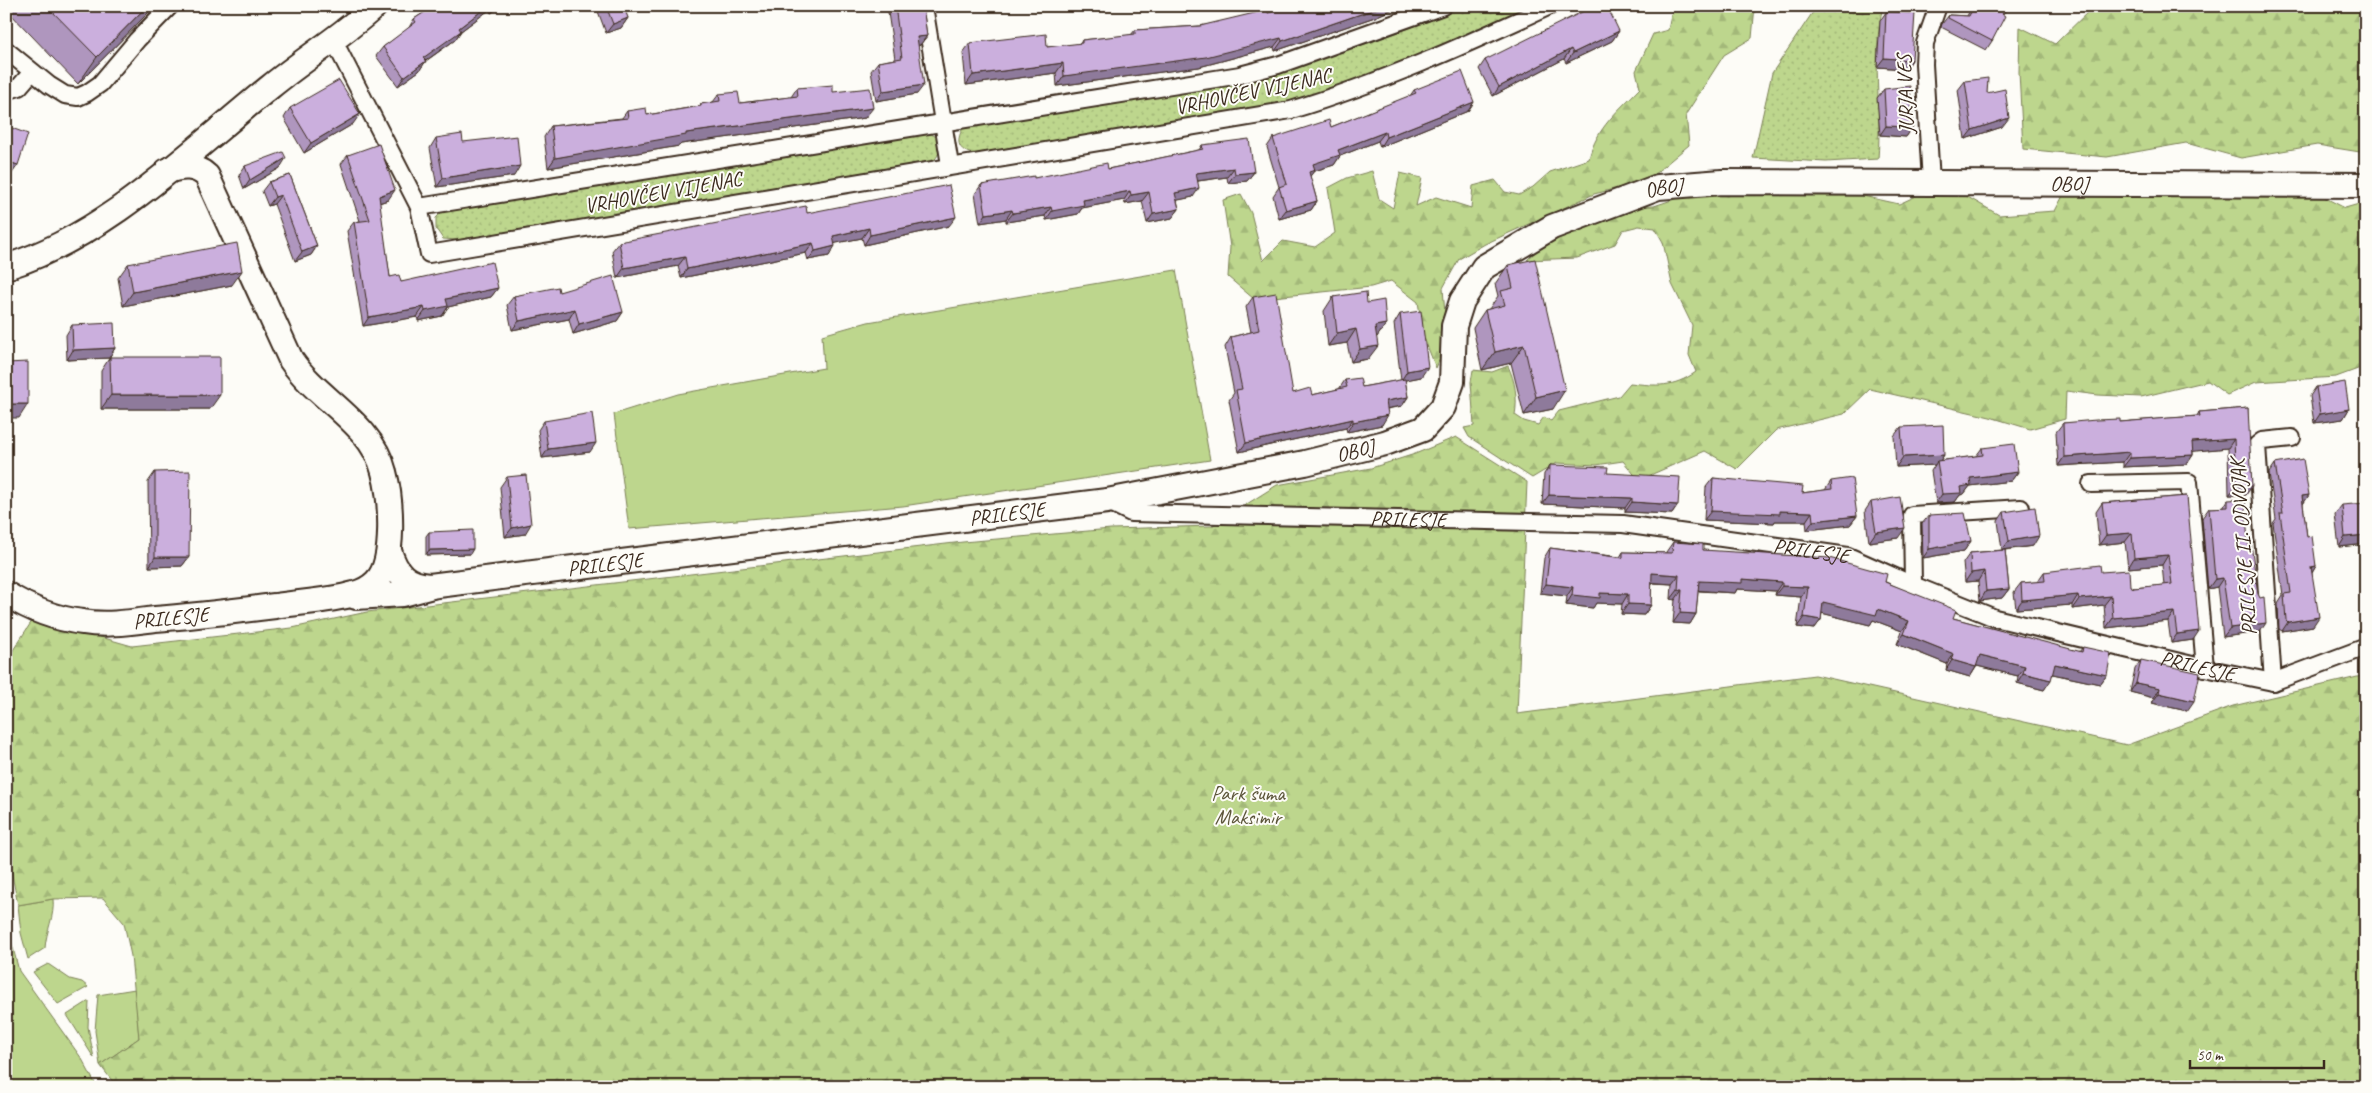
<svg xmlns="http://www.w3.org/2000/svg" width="2372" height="1093" viewBox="0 0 2372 1093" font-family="Caveat,sans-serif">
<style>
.grass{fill:#bdd68d;stroke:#7c8056}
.forest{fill:url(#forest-firs);stroke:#7c8056}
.park{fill:url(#park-dots);stroke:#7c8056}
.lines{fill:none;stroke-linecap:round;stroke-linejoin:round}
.street-casing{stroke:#3b2a1e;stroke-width:20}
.secondary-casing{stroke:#3b2a1e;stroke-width:28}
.street{stroke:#fdfcf7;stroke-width:16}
.secondary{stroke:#fdfcf7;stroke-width:24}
.wall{fill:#af96be;stroke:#3b2a1e}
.shaded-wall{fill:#8e7a9b;stroke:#3b2a1e}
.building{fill:#cbafdd;stroke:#3b2a1e}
.labels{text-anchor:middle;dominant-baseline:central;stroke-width:4;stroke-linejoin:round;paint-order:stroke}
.street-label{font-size:21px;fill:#3b2a1e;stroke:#fdfcf7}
.park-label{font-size:21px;fill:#5c553a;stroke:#fdfcf7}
</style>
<defs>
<pattern id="forest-firs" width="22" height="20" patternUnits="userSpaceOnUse" patternTransform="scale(1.25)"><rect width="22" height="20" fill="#bdd68d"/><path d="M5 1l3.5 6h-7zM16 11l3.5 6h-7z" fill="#a3b879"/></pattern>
<pattern id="park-dots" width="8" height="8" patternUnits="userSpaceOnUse" patternTransform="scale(1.25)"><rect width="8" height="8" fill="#bdd68d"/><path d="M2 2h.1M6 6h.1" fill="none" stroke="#a3b879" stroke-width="1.8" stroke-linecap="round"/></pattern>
</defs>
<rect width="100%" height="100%" fill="#fdfcf7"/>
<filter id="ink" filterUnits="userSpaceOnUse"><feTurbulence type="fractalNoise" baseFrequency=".02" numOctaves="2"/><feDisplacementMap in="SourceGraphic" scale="10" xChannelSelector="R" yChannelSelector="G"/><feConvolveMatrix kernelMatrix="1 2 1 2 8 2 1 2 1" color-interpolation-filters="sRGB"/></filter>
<g filter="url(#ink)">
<path class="grass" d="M1176 270 1210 460 903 506 629 529 614 414 678 394 824 368 822 335 868 322Z
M53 899C55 916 46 931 45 948L28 959 21 933 18 905Z
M6 921 19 971 82 1059 97 1087H6Z
M48 964 70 979 82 982 88 987 58 1004 33 972Z
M135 989 139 1038 100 1065 95 1031 98 995Z
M89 1001 88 1027 94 1058 67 1015Z"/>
<path class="forest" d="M1673 6H1755L1752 38 1724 55 1686 114 1689 145 1646 181 1594 194 1485 244 1459 259 1443 288 1447 341 1436 368 1424 338 1418 302 1391 281 1371 287 1254 299 1228 277 1230 247 1223 200 1241 194 1251 213 1263 261 1283 241 1315 247 1335 233 1328 188 1347 178 1372 171 1379 199 1393 208 1400 173 1422 178 1416 206 1436 197 1471 208 1473 186 1495 180 1505 192 1519 195 1533 187 1550 172 1589 159C1596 128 1619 110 1640 88L1636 71 1653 34 1668 30Z
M2094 6H2366V153L2317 145 2241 158 2186 143 2107 157 2023 149 2019 72 2020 27 2055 44Z
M1808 184 1899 204 1925 192H1959L1999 215 2055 211 2067 188 2304 187 2345 208 2366 202V366L2336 377 2256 382 2227 395 2208 381 2141 397 2098 395 2066 391 2065 419 2030 429 1990 417 1870 389 1844 414 1776 430 1737 469 1705 451 1639 480 1623 461 1596 465 1557 463 1532 478 1469 437 1464 428 1474 426 1471 382 1473 370 1492 372 1508 366C1515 381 1518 398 1515 415L1524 421 1538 425 1544 417 1551 421 1559 411 1619 396 1630 383C1657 386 1673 388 1696 372L1689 355 1692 325 1672 284 1663 242 1655 228 1639 226 1623 230 1615 244 1577 258 1527 260 1546 242 1629 207 1654 206 1699 191 1727 196 1748 188Z
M1456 437 1527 482 1517 714 1815 675 2127 745 2233 706 2366 675V1087H117L100 1065 139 1038 131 956 124 923 103 898 53 899 18 905 6 845V661L34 618 132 646 292 628 367 612 963 542 1111 529 1212 526 1277 485 1371 468 1415 454Z"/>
<path class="park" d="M1459 6H1531L1387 72 1296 101 985 155C967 155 951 149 963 128L1282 70 1374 41 1434 19Z
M1817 6H1883C1871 56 1882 108 1878 159L1826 162 1753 158 1772 73Z
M925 133C945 134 943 155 930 164L457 240 443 239 436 229V218L444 210Z"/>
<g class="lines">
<g class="street-casing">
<g id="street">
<path d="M924 6 950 165"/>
<path d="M334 41 419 207 429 254 1291 110C1381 83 1465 45 1550 6"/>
<path d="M6 50 49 85 65 95 78 97 87 93 100 84 137 40 170 6"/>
<path d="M6 91 19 87 32 72"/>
<path d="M1931 182 1924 64 1925 43 1938 6"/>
<path d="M419 207 1240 75 1278 65 1443 6"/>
<path d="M2091 484 2189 482 2205 668"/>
<path id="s1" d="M1107 501 1131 513 1623 524 1848 556 1913 585 1995 618 2205 668 2273 682 2366 647"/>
<path d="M1913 585 1912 515 2021 508"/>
<path d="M2273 682 2257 445 2262 441 2292 438"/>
</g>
</g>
<g class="secondary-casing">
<g id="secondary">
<path d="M6 267C108 235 189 152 270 87 304 59 342 36 375 6"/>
<path id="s2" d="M389 551C396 573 406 585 430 586L1107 501 1305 463 1385 443 1423 429 1443 407 1452 382 1454 326 1462 301 1484 267 1552 227 1658 187 1722 182 2366 185"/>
<path id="s3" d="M6 594C30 609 55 619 83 622 107 626 131 622 155 619 195 616 235 611 275 606 301 602 329 601 354 594 362 592 370 588 376 582 396 562 391 498 384 472 372 423 318 400 291 360L207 176C196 165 182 166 167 171"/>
<path d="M356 597 403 594 429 587"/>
</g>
</g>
<use href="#street" class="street"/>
<use href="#secondary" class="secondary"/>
</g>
<path class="wall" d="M6 6H155L78 84 6 9Z
M434 6H501L491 13 489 10 461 31 455 40 426 61 419 71 398 86 376 56 383 47 408 29 414 19Z
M596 6H631L626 14 628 18 621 28 606 33Z
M887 6H923L927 36 920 45 918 46 917 94 876 101 871 71 878 62 895 59Z
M1290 6H1400L1375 17 1275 51 1274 47 1199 67 1057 86 1056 73 966 85 963 53 970 43 1047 47 1080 44 1082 40 1131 35 1135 30 1200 26 1268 13Z
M1635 6H1645L1637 11Z
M1972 6H2009L2003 14 1992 41 1986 50 1941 27 1942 24 1949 15 1967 16Z
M1886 12 1912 60 1906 69 1877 67 1880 21Z
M1619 31 1612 41 1566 63 1564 59 1493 96 1479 69 1485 60Z
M1965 81 1987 93 2002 127 1965 139 1958 90Z
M797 88 833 92 865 118 681 144 679 146 548 168 544 137 551 126 622 118 627 111 647 115 700 106 701 104 713 102 719 94 740 103 791 97Z
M1884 89 1913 127 1906 137 1880 135 1877 98Z
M1414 90 1474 102 1468 111 1380 147 1378 141 1340 156 1334 165 1314 171 1310 176 1317 201 1311 210 1279 219 1273 196 1279 187 1267 147 1273 138 1331 127 1410 96Z
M290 108 353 124 304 153 284 118Z
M436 138 514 176 437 187 430 148Z
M1202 145 1254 172 1247 181 1228 183 1227 177 1198 181 1193 197 1177 200 1179 209 1172 218 1147 223 1142 201 1125 204 1124 200 1082 208 1078 214 1046 220 1045 216 1006 222V219L980 223 975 194 981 185 1108 169 1199 150Z
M348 155 388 200 379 203 390 277 401 282 498 288 491 297 448 307 442 316 418 321 417 317 363 326 347 231 354 222 360 221 341 164Z
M245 166 280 168 244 189 239 175Z
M290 175 317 246 311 255 295 261 274 204 268 206 262 191 269 182Z
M807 213 949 226 864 245 862 238 835 243 829 256 808 260 806 253 681 278 678 266 617 278 612 251 619 242Z
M128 264 232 285 123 306 118 278Z
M1508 265 1553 409 1524 415 1511 363 1482 370 1473 328 1485 310 1489 309 1498 296 1495 284Z
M559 292 623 312 617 321 573 334 569 319 512 330 507 305 514 296Z
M1253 297 1293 393 1312 395 1339 389 1345 380 1362 387 1401 380 1394 324 1400 314 1421 377 1405 380 1408 397 1402 406 1387 409 1382 425 1347 432 1346 428 1239 452 1229 400 1234 393 1225 347 1231 337 1251 332 1246 307Z
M1333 297 1367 303 1386 324 1376 338 1368 359 1351 362 1347 343 1328 346 1324 311Z
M72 325 115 348 109 358 67 360 66 335Z
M110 357 210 409H101V371Z
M2316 387 2349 409 2343 419 2314 423 2310 396Z
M2248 408 2246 495H2229L2228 448 2193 451V455L2187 464 2123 467V462L2058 466 2056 432 2063 423 2120 422 2197 416 2199 412Z
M544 421 590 452 542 458 538 430Z
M1901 427 1944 455 1940 461 1976 456 1982 448 2018 472 2011 481 1970 486 1964 494 1960 495 1955 502 1936 503 1931 471 1935 465 1896 467 1894 436Z
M2275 464 2309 495 2303 504 2307 537 2316 566 2312 573 2313 626 2282 631 2279 629 2278 603 2283 595 2273 523 2276 519 2269 473Z
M1550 465 1607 473 1678 505 1672 514 1625 512V508L1542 504 1544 474Z
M155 472 189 557 182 566 149 567 148 482Z
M507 477 525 534 505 537 500 487Z
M1713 478 1802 493 1825 490 1831 481 1857 516 1850 525 1807 530 1806 521H1775L1774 523 1704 520 1706 487Z
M2187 496 2193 640 2171 643 2168 621 2106 628 2104 605 2072 609V605L2016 609 2014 592 2021 583 2037 582 2044 572H2101L2134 588 2164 585 2162 565 2128 568 2125 542 2099 545 2096 512 2102 503Z
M2228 500 2248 544 2260 632 2223 637 2217 587 2208 589 2202 518 2209 508H2223Z
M1871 502 1898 538 1869 542 1865 511Z
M2342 505 2366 544 2339 547 2335 514Z
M2004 512 2033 546 2005 550 2009 589 2002 598 1980 601 1978 581 1965 582 1963 563 1970 553 2002 550 1998 521Z
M1929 515 1971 541 1964 551 1923 558 1922 524Z
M429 532 470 554 426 555V536Z
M1673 542 1703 550 1885 582 1953 618 2079 652 2083 647 2107 675 2100 684 2053 674 2044 690 2017 683 2018 676 1977 666 1970 677 1946 670 1947 664 1897 644 1902 631 1873 620 1870 625 1822 613 1821 620 1814 629 1797 627 1801 597 1775 595 1776 591 1737 589 1735 593 1698 591 1696 614 1690 624 1673 623 1675 600 1671 599 1672 584 1651 583V605L1644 615 1621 614 1622 604 1596 603 1593 608 1566 605 1567 596 1540 593 1544 558 1550 548 1620 557 1623 552 1666 553V552Z
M2141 660 2187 711 2152 703 2154 698 2130 692 2135 669Z"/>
<path class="shaded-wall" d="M147 6H155L78 84 97 57Z
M488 6H492L489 10 457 34 461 31 455 40 417 67 423 58 459 28Z
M496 6H501L491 13Z
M628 6H631L626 14 624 7Z
M1384 6H1400L1375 17 1275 51 1282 41Z
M1640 6H1645L1637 11Z
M628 18 621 28 606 33 613 24Z
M1619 31 1612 41 1566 63 1573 53Z
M927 36 920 45 910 47 917 37Z
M1281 38 1274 47 1199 67 1057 86 1064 76Z
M1571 49 1564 59 1493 96 1499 87Z
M1884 58 1912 60 1906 69 1877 67Z
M426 61 419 71 398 86 404 77Z
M1063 63 1056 73 966 85 973 75Z
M924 85 917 94 876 101 883 91Z
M1474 102 1468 111 1380 147 1386 137Z
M873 108 865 118 681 144 679 146 548 168 555 158 686 133Z
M360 114 353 124 304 153 311 143Z
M2009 118 2002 127 1965 139 1972 130Z
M1886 126 1913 127 1906 137 1880 135Z
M1385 132 1378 141 1340 156 1334 165 1314 171 1308 179 1302 181 1313 164 1338 150Z
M286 158 280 168 244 189 250 180Z
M6 161 18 165 8 179 6 178Z
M520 166 514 176 437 187 443 178Z
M1234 168 1227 177 1190 182 1196 173Z
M1254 172 1247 181 1228 183 1235 174Z
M1199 188 1193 197 1169 202 1175 193Z
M395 190 388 200 372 205 379 196Z
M1130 191 1124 200 1082 208 1078 214 1046 220 1052 211 1083 200Z
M1149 192 1142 201 1125 204 1131 195Z
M281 195 274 204 268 206 275 197Z
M1317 201 1311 210 1279 219 1286 210Z
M1051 207 1045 216 1006 222 1013 213Z
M1179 209 1172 218 1147 223 1153 214Z
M1012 210 1006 219 980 223 986 214Z
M956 217 949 226 864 245 870 235Z
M869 228 862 238 827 245 833 236Z
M813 243 806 253 681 278 687 269Z
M317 246 311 255 295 261 302 252Z
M835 246 829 256 808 260 815 251Z
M685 257 678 266 617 278 624 268Z
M242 271 232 285 123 306 133 292Z
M498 288 491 297 448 307 442 316 418 321 425 311 446 299Z
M424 307 417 317 363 326 369 317Z
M575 309 569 319 512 330 519 321Z
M623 312 617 321 573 334 579 324Z
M1386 324 1377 337 1365 339 1375 326Z
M1356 329 1347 343 1328 346 1337 333Z
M1524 345 1511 363 1482 370 1495 352Z
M1378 346 1368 359 1351 362 1360 349Z
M115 348 109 358 67 360 73 350Z
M1428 367 1421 377 1401 381 1407 371Z
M1565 390 1553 409 1524 415 1536 397Z
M111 395H220L210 409H101Z
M1408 397 1402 406 1379 410 1386 401Z
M6 404H28L19 418H6Z
M2349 409 2343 419 2314 423 2320 414Z
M1388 415 1382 425 1347 432 1353 422Z
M1353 419 1346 428 1239 452 1246 443Z
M2234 439 2228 448 2186 452 2192 442Z
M596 443 590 452 542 458 548 449Z
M2130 452 2123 462 2058 466 2064 457Z
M1944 455 1938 464 1937 461 1935 465 1896 467 1903 457Z
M2193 455 2187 464 2123 467 2130 458Z
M2018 472 2011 481 1970 486 1964 494 1960 495 1955 502 1936 503 1942 494 1961 487 1970 478Z
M2236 486H2252L2246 495H2229Z
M1549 495 1632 498 1625 508 1542 504Z
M2309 495 2303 504 2302 496Z
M1632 502 1678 505 1672 514 1625 512Z
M1711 511H1780L1812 512 1806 521H1775L1774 523 1704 520Z
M1857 516 1850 525 1807 530 1813 521Z
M531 524 525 534 505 537 512 528Z
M1905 528 1898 538 1869 542 1876 532Z
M2132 533 2125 542 2099 545 2106 535Z
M2366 535V544L2339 547 2345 537Z
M2039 536 2033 546 2002 550 2009 541Z
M1971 541 1964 551 1923 558 1929 549Z
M473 549 470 554 426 555 429 550Z
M2168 555 2162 565 2128 568 2134 558Z
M155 557H189L182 566 149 567Z
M2316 566 2310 576 2311 567Z
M1984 571 1978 581 1965 582 1971 573Z
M1652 573 1679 575 1672 584 1645 582Z
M2223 578 2217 587 2208 589 2215 579Z
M1742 579 1782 582 1776 591 1737 589 1735 593 1692 590 1699 581Z
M1546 584 1573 587 1567 596 1540 593Z
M1782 586 1808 587 1801 597 1775 595Z
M2009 589 2002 598 1980 601 1986 591Z
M1678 590H1682L1675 600 1671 599Z
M1600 593 1628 594 1622 604 1596 603 1593 608 1566 605 1572 595Z
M2078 595 2072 605 2016 609 2022 600Z
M2111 596 2104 605 2072 609 2079 599Z
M1823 602 1878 609 1909 621 1902 631 1873 620 1870 625 1817 612Z
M1628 604 1651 605 1644 615 1621 614Z
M2174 612 2168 621 2106 628 2113 618Z
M1680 613 1696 614 1690 624 1673 623Z
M1804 617 1821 620 1814 629 1797 627Z
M2319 617 2313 626 2282 631 2288 622Z
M2266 623 2260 632 2223 637 2230 628Z
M2199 631 2193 640 2171 643 2177 634Z
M1904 634 1954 654 1947 664 1897 644Z
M1980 655 2025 666 2018 676 1973 665Z
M1952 660 1976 667 1970 677 1946 670Z
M2055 664 2107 675 2100 684 2048 673Z
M2023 673 2051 680 2044 690 2017 683Z
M2136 683 2160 688 2154 698 2130 692Z
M2159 693 2194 701 2187 711 2152 703Z"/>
<path class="building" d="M47 6H147L97 57Z
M434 6H488L459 28 461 31 423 58 426 61 404 77 383 47 416 22 414 19Z
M606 6H628L624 7 628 18 613 24Z
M895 6H923L927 36 917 37 924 85 883 91 878 62 902 58Z
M1290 6H1384L1282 41 1281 38 1206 57 1064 76 1063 63 973 75 970 43 1046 34 1047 47 1082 43V40L1135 34V30L1200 26 1267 10 1268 13Z
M1594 6H1607L1619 31 1573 53 1571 49 1499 87 1485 60Z
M1974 6H2008L2002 14 2005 16 1992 41 1948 18 1949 15 1969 16Z
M1886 12 1915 13 1912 60 1884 58Z
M1462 71 1474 102 1386 137 1385 132 1338 150 1340 155 1313 164 1315 170 1309 172 1317 201 1286 210 1279 187 1287 184 1273 138 1329 120 1331 127 1416 93 1414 90Z
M1988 78 1987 93 2005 89 2009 118 1972 130 1965 81Z
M339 80 360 114 311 143 290 108Z
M833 85V92L870 88 873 108 686 133V135L555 158 551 126 628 118 627 111 646 108 647 115 701 106V104L720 101 719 94 738 92 740 103 798 96 797 88Z
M1910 86 1913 127 1886 126 1884 89Z
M6 126 28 134 18 165 6 161Z
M462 134 463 142 517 136 520 166 443 178 436 138Z
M1249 139 1254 172 1235 174 1234 168 1196 173 1199 188 1175 193 1179 209 1153 214 1149 192 1131 195 1130 191 1083 200 1084 205 1052 211 1051 207 1013 213 1012 210 986 214 981 185 1034 176V178L1107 163 1108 169 1203 149 1202 145Z
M379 144 395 190 379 196 390 277 399 275 401 282 492 262 498 288 446 299 448 306 425 311 424 307 369 317 354 222 370 220 348 155Z
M283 152 286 158 250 180 245 166Z
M290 175 317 246 302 252 281 195 275 197 269 182Z
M949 185 956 217 870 235 869 228 833 236 835 246 815 251 813 243 687 269 685 257 624 268 619 242 806 206 807 213Z
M237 243 242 271 133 292 128 264Z
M1535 259 1565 390 1536 397 1524 345 1495 352 1485 310 1505 305 1501 291 1513 288 1508 265Z
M613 276 623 312 579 324 575 309 519 321 514 296 558 287 559 292Z
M1366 292 1367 303 1384 300 1386 324 1375 326 1378 346 1360 349 1356 329 1337 333 1333 297Z
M1276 293 1293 393 1310 388 1312 395 1347 387 1345 380 1360 378 1362 387 1405 379 1408 397 1386 401 1388 415 1353 422V419L1246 443 1236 390 1242 389 1231 337 1259 330 1253 297Z
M1421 311 1428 367 1407 371 1400 314Z
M114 323 115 348 73 350 72 325Z
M110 357H220V395H111Z
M28 362V404H6V363Z
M2345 382 2349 409 2320 414 2316 387Z
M2248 408 2252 486H2236L2234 439 2192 442 2193 455 2130 458V452L2064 457 2063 423 2096 420 2120 419V422L2168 418 2200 416 2199 412Z
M592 413 596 443 548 449 544 421Z
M1943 425 1944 455 1903 457 1901 427Z
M2014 444 2018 472 1970 478 1971 485 1961 487 1962 493 1942 494 1937 461 1983 455 1982 448Z
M2303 459 2309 495 2302 496 2307 537 2312 536 2316 566 2311 567 2319 617 2288 622 2286 620 2284 594 2291 593 2280 513H2283L2275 464Z
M1550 465 1608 467 1607 473 1680 477 1678 505 1632 502V498L1549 495Z
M190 471 189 557H155V472Z
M526 475 531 524 512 528 507 477Z
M1713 478 1803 486 1802 493 1832 489 1831 481 1852 478 1857 516 1813 521 1812 512 1780 511V514L1711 511Z
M2187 496 2199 631 2177 634 2174 612 2113 618 2111 596 2079 599 2078 595 2022 600 2021 583 2045 581 2044 572 2100 565 2101 572 2129 570 2130 586 2134 588 2172 584 2168 555 2134 558 2132 533 2106 535 2102 503Z
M1900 497 1905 528 1876 532 1871 502Z
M2245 499 2248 544H2251L2258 594 2260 598 2264 597 2266 623 2230 628 2223 578 2215 579 2209 508 2228 507V500Z
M2366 503V535L2345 537 2342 505Z
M2035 507 2039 536 2009 541 2004 512Z
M1965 513 1971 541 1929 549V515Z
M473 530V549L429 550V532Z
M1673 542 1703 544V550L1829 558 1887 574 1885 582 1956 610 1953 618 2082 652 2083 647 2111 653 2107 675 2055 664 2051 680 2023 673 2025 666 1980 655 1976 667 1952 660 1954 654 1904 634 1909 621 1878 609 1876 615 1823 602 1821 620 1804 617 1808 587 1782 586V582L1742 579V583L1699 581 1696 614 1680 613 1682 590H1678L1679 575 1652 573 1651 605 1628 604V594L1600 593V598L1572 595 1573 587 1546 584 1550 548 1623 558V552L1672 553Z
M2005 550 2009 589 1986 591 1984 571 1971 573 1970 553Z
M2141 660 2200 673 2194 701 2159 693 2160 688 2136 683Z"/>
</g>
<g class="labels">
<g class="street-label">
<text transform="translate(1253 91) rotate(-12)">VRHOVČEV VIJENAC</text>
<text transform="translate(1905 94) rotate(-92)">JURJA VES</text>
<text stroke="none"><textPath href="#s2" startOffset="1848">OBOJ</textPath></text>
<text stroke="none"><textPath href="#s2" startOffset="1442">OBOJ</textPath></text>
<text transform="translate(663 192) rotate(-10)">VRHOVČEV VIJENAC</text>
<text stroke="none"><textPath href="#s2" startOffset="994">OBOJ</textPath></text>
<text stroke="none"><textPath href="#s2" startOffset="640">PRILESJE</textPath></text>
<text stroke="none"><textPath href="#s1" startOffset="304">PRILESJE</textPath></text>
<text transform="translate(2243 547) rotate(-94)">PRILESJE II. ODVOJAK</text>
<text stroke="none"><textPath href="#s1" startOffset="709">PRILESJE</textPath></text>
<text stroke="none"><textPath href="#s2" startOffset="235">PRILESJE</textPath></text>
<text stroke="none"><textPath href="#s3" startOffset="171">PRILESJE</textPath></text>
<text stroke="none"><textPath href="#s1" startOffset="1114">PRILESJE</textPath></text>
</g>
<g class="park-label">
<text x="1248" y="793">Park šuma<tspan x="1248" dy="24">Maksimir</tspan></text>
</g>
</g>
<rect width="2372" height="1093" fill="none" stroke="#fdfcf7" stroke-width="25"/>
<rect x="12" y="12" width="2347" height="1068" fill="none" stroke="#3b2a1e" stroke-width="2" filter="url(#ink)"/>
<path d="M2190 1060v8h134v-8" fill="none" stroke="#3b2a1e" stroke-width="2.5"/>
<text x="2197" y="1060" font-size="15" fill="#3b2a1e" stroke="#fdfcf7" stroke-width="4" paint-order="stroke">50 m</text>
</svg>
